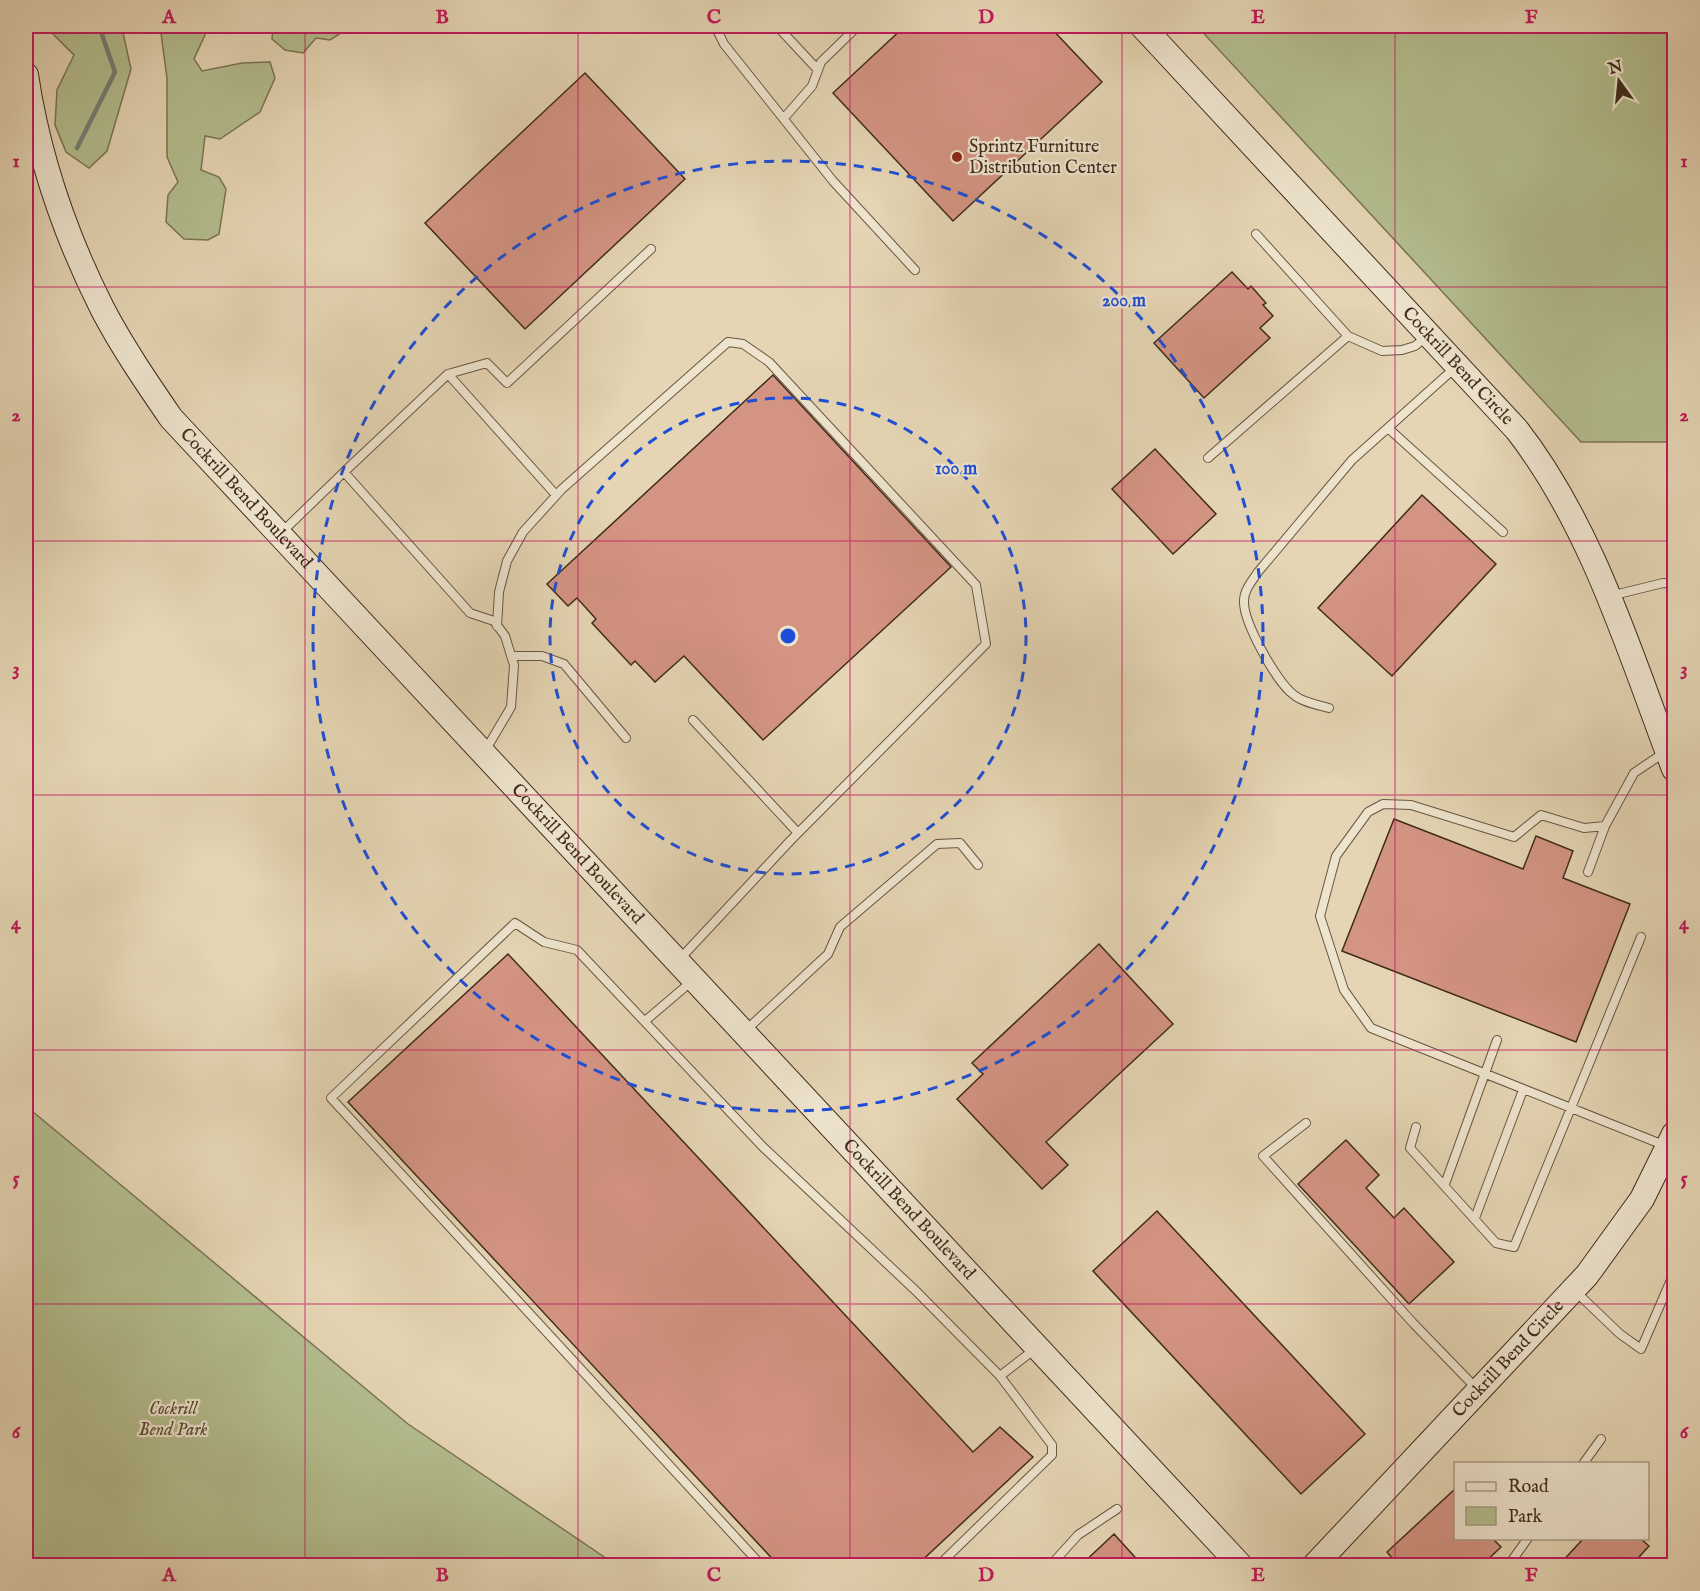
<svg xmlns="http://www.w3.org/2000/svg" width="1700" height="1591" viewBox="0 0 1700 1591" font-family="'IM FELL English',serif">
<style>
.green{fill:#b4bd8e;stroke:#7a7455;stroke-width:1.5}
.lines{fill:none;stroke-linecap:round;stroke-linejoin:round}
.stream{stroke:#747f78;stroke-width:4.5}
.building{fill:#d49483;stroke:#3f2b1c;stroke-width:1.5}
.lane-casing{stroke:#685642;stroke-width:10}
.secondary-casing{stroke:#3f2b1c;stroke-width:26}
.lane{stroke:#eee4ce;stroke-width:8}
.secondary{stroke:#eee4ce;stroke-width:24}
.grid{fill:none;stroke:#c2185b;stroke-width:1.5;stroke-opacity:0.55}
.ring{fill:none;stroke:#1d4ed8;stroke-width:3;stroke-dasharray:10 8}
.poi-dot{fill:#8f2418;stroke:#eee4ce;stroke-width:2}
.labels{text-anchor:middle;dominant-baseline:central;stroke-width:4.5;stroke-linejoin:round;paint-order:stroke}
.poi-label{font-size:18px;fill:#3f2b1c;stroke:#eee4ce;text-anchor:start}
.street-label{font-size:18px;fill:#3f2b1c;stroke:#eee4ce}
.park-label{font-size:18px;font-style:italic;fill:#564833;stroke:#eee4ce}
.centre{fill:#1d4ed8;stroke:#eee4ce;stroke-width:3}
.ring-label{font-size:18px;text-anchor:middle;font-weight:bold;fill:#1d4ed8;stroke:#eee4ce;stroke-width:4.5;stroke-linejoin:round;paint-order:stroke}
.neatline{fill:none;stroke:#c2185b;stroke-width:2}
.grid-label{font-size:20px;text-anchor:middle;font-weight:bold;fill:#c2185b}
</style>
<rect width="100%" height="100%" fill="#e5d5b4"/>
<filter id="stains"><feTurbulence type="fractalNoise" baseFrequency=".00333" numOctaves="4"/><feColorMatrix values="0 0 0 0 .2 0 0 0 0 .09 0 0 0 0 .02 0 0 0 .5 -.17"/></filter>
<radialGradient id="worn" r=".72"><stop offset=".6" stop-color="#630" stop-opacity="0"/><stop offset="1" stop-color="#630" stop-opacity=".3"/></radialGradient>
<path class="green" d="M45 26H121L122 28 131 69 107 151 89 168 66 152 55 125 57 90 74 55Z
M160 26H204L205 35 194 59 202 71 242 63 270 62 275 78 260 112 220 139 205 136 201 170 219 177 226 189 219 234 208 240 184 239 166 222 168 195 178 182 167 157V78Z
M273 26H344V31L330 40 316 38 303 53 285 50 272 39Z
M1197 26H1674V442H1581Z
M26 1106 408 1424 616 1565H26Z"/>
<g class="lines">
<path class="stream" d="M77 148 115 72 99 26
M26 251 29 239"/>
</g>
<path class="building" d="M905 26H1049L1102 82 953 221 833 93Z
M585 73 685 179 525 329 425 223Z
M1232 272 1248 289 1251 286 1266 303 1263 305 1273 316 1260 328 1270 338 1204 398 1154 343Z
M773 375 951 567 763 740 684 656 655 682 635 661 631 665 592 623 596 619 577 598 568 606 547 584Z
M1155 449 1216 514 1173 554 1112 489Z
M1422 495 1496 564 1392 676 1318 608Z
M1394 819 1523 869 1536 836 1573 851 1563 878 1630 904 1576 1042 1342 951Z
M1099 944 1173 1024 1046 1142 1068 1165 1042 1189 957 1099 983 1074 972 1063Z
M508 954 973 1452 1000 1427 1033 1457 916 1566H779L348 1102Z
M1346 1140 1379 1175 1366 1188 1394 1218 1404 1208 1454 1262 1409 1304 1298 1184Z
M1157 1211 1365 1434 1301 1494 1093 1271Z
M1455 1489V1539H1493L1501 1547 1481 1566H1399L1387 1552Z
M1114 1534 1143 1566H1080Z
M1583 1539H1641L1649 1546 1631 1566H1558Z"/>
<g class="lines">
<g class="lane-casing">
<path id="lane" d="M715 26 724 44 833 181 915 270
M777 26 818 70
M784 118 812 86 821 62 858 26
M1256 234 1348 336 1382 351 1402 350 1415 346 1426 337
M448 374 487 363 507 383 651 249
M1388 428 1503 532
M1208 458 1348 336
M344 472 448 374 556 495
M280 534 344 472 470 613 494 621 505 636 514 665 511 707 485 751
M1610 596 1663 583 1674 584
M497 626 499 592 507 561 523 532 562 489 728 342 743 344 769 362 976 585 986 644 791 840 678 961
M511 656H542L564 664 626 738
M1329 708C1318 705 1302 702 1294 695 1277 683 1243 622 1244 601 1244 590 1252 581 1258 572L1352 460 1457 366
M693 720 798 833
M1665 752 1634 773 1605 826 1584 828 1541 815 1514 837 1411 805 1383 804 1368 812 1336 856 1320 916 1344 990 1371 1028 1666 1146
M1588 872 1605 826
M645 1021 692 981
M744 1032 828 954 840 927 937 844 960 843 978 865
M1306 1123 1263 1156 1413 1323 1478 1390
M1416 1127 1410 1148 1496 1243 1514 1247 1641 937
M1445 1184 1497 1040
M1475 1218 1523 1090
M1574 1290 1620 1334 1641 1349 1674 1273
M1000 1376 1035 1349
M1583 1464 1601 1439
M762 1566 331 1098 515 923 544 942 577 950 763 1147 916 1291 1000 1376 1052 1445V1455L938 1566
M1050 1566 1078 1535 1117 1509
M1508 1566 1528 1538"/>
</g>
<g class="secondary-casing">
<g id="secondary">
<path id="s1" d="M1142 26 1517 430C1593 528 1630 654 1674 769"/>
<path id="s2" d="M26 75C38 155 66 237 103 310 123 348 147 383 171 418L1241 1566"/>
<path id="s3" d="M1314 1566 1587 1275 1642 1199 1674 1134"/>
</g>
</g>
<use href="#lane" class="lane"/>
<use href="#secondary" class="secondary"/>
</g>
<path class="grid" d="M305 26V1566M578 26V1566M850 26V1566M1122 26V1566M1395 26V1566M26 287H1674M26 541H1674M26 795H1674M26 1050H1674M26 1304H1674"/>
<g class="ring">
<circle cx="788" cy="636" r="238"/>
<circle cx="788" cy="636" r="475"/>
</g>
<circle class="poi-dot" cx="957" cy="157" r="6"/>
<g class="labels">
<g class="poi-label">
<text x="969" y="147">Sprintz Furniture<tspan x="969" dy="21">Distribution Center</tspan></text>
</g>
<g class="street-label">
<text stroke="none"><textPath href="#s1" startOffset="464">Cockrill Bend Circle</textPath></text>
<text stroke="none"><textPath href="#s2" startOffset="486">Cockrill Bend Boulevard</textPath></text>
<text stroke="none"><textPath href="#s2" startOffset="972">Cockrill Bend Boulevard</textPath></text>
<text stroke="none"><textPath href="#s2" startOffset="1458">Cockrill Bend Boulevard</textPath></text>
<text stroke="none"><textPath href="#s3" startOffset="284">Cockrill Bend Circle</textPath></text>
</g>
<g class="park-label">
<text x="173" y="1409">Cockrill<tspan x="173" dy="21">Bend Park</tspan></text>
</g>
</g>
<circle cx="788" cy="636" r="9" class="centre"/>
<g class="ring-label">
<text x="1124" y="306">200 m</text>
<text x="956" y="474">100 m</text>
</g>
<rect width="1700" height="1591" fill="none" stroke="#e5d5b4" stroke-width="66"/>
<rect x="1454" y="1462" width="195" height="78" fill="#eee4ce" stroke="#a89a87" stroke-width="1.5"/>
<rect x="1466" y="1482" width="30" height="9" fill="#eee4ce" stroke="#a89a87" stroke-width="1.5"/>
<text x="1508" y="1492" font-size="18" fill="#3f2b1c">Road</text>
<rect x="1466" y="1507" width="30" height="18" fill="#b4bd8e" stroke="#a89a87" stroke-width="1.5"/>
<text x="1508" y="1522" font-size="18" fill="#3f2b1c">Park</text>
<g transform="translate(1619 81) rotate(345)" stroke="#eee4ce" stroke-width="4.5" paint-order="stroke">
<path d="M0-4.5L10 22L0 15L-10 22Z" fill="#3f2b1c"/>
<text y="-9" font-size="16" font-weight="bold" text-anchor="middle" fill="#3f2b1c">N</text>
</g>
<rect x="33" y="33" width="1634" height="1525" class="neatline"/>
<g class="grid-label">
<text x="169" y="23">A</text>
<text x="442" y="23">B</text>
<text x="714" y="23">C</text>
<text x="986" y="23">D</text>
<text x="1258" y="23">E</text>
<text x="1531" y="23">F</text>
<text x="16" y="167">1</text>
<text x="1684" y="167">1</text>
<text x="16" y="421">2</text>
<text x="1684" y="421">2</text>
<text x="16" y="675">3</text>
<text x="1684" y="675">3</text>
<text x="16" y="929">4</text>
<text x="1684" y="929">4</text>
<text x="16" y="1184">5</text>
<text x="1684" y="1184">5</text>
<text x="16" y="1438">6</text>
<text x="1684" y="1438">6</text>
<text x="169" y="1581">A</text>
<text x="442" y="1581">B</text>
<text x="714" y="1581">C</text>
<text x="986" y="1581">D</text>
<text x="1258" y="1581">E</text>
<text x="1531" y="1581">F</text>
</g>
<rect width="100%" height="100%" filter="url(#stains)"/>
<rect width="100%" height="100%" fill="url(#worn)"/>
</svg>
